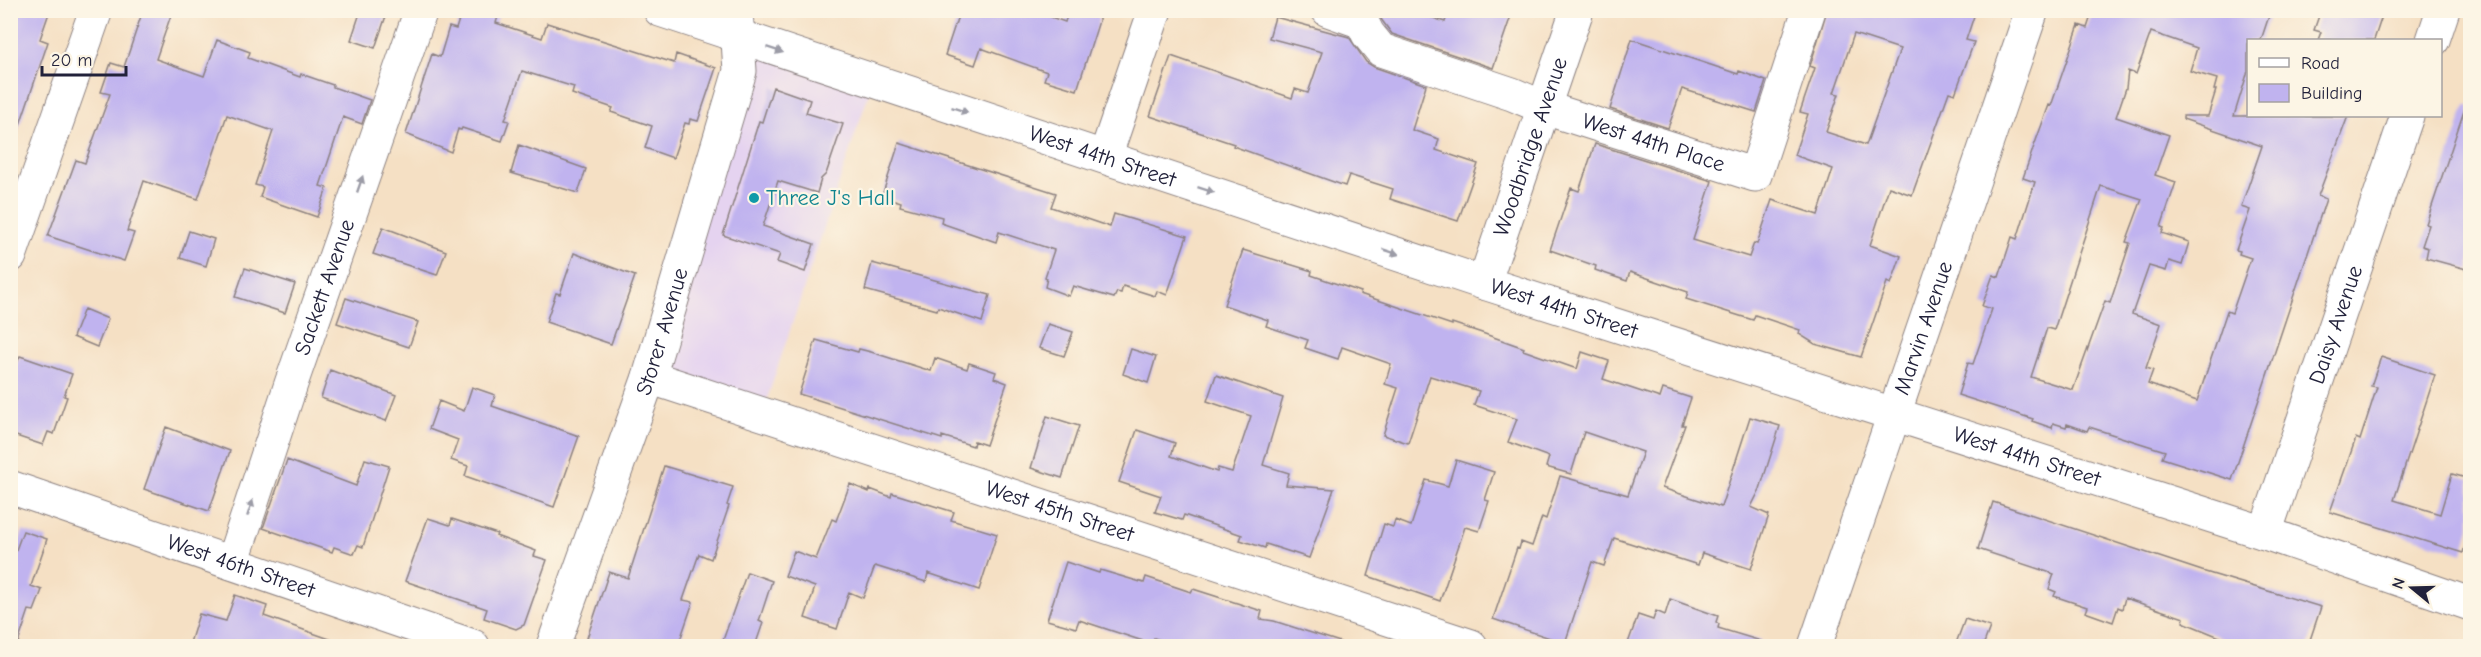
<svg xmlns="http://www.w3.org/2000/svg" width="2481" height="657" viewBox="0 0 2481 657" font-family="'Comic Neue',sans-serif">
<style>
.built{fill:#e5d3f0}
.building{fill:#c0b3ef;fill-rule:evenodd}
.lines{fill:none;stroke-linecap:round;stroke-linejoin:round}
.minor-casing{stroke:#8c8180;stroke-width:35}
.minor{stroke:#fff;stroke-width:33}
.oneway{fill:#9c9ca7}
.culture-dot{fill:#0f9aa8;stroke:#fcf5e5;stroke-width:2}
.labels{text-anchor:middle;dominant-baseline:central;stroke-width:4.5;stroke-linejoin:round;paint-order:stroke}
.street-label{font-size:22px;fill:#22223b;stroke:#fcf5e5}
.culture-label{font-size:22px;fill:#0d838f;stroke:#fcf5e5;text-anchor:start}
</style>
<rect width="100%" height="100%" fill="#fcf5e5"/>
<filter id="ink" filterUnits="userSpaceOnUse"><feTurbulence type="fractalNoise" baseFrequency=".0167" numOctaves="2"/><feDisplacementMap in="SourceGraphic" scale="12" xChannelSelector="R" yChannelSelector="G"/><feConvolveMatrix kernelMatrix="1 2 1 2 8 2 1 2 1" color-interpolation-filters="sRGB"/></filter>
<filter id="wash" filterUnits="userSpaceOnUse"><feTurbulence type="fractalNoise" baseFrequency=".008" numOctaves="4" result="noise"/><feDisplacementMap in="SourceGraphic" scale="24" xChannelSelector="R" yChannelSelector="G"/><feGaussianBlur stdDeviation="1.35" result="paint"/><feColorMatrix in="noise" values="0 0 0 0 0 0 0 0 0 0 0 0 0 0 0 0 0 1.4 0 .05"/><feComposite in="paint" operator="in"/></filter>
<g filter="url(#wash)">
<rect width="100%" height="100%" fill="#f5e0c4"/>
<path class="built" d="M738 37 873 81 762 414 649 377Z"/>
<g id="blocks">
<path class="building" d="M10 10H50L40 39 48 42 14 142 10 141Z
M143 10H157L171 15 156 59 204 76 217 40 250 52 248 58 300 77 301 74 333 85V87L370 100 362 124 343 117 320 186 327 188 317 217 260 197 263 187 255 185 273 131 227 115 198 199 144 181 127 231 134 233 124 261 48 236 76 160 85 163 110 94 101 92 111 63 124 67Z
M361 10H388L375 48 351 40Z
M462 10H500L496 23 542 38 547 23 674 63 676 54 716 68 698 121 690 119 689 124 685 123 673 158 645 148 652 126 611 112 613 108 572 94 574 87 522 71 505 120 509 121 502 141 462 128 461 130 458 129 451 152 406 134 432 54 440 57 449 27 456 29Z
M960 10H1031L1065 22 1069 10H1098L1096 15 1099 16V21L1077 90 1044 80 1047 72 981 48 975 65 945 55Z
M1384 10H1410L1445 22 1449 10H1513L1493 68 1392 34 1381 19Z
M1827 10H1976L1966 40 1974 42 1955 94 1949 92 1912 195 1889 187 1870 245 1901 256 1891 284 1887 282 1861 357 1815 344 1799 334 1800 330 1755 315 1753 320 1686 299 1688 292 1630 272 1627 281 1595 270 1596 266 1550 250 1571 188 1579 191 1595 144 1712 181 1693 240 1749 257 1754 243 1757 244 1772 200 1818 215 1833 169 1794 155 1808 114 1800 112 1815 68 1810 66ZM1854 34 1900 49 1866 145 1826 132 1839 94 1834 93Z
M2093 10H2271L2261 40H2248V71L2234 116H2348L2318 196 2326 199 2232 480 2162 458 2165 451 2089 427 2087 431 2067 424 2066 427 2053 423 2052 428 2032 421 2033 419 1958 395 1968 363 1973 364 1992 309 1982 306 1993 275 1999 277 2012 237 2017 239 2035 182 2023 178 2034 146 2049 105 2051 106 2079 25 2087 28ZM2151 32 2197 48 2190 71 2217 79 2214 90H2216L2208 116H2183V119L2262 146 2241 207 2250 210 2236 250 2240 251 2239 254 2251 258 2232 313 2227 311 2197 401 2148 384 2153 370 2146 368 2161 324 2132 314 2149 266 2166 271 2169 261 2182 265 2189 242 2162 233 2164 228 2161 227 2176 182 2155 175 2169 135 2116 117 2126 88 2128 71 2136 74ZM2101 186 2142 199 2126 242 2130 243 2110 303 2105 301 2073 390 2031 377 2047 328 2054 330Z
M2321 10H2384L2374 40H2318L2321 32 2314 30Z
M1275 17 1349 37 1366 62 1374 67 1426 85 1412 130 1439 139 1436 150 1478 164 1458 221 1390 199 1393 189 1349 175 1345 186 1233 146 1234 144 1150 116 1171 56 1292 98 1295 89 1308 93 1322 52 1269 38Z
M1632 39 1738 74 1739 71 1766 81 1756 112 1682 89 1668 128 1610 109Z
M773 87 810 100 806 113 843 124 826 174 821 179 817 193 778 181 763 226 814 244 805 272 777 262 780 254 723 235 759 121 762 122Z
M2466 105H2470V270L2426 258 2428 248 2422 246 2429 225 2426 224Z
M899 143 1056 193 1051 207 1110 227 1114 214 1187 236 1167 295 1157 291 1155 296 1123 286 1121 293 1117 292 1114 298 1073 286 1069 296 1045 287 1047 278 1045 277 1054 250 999 232 996 242 941 223 942 217 900 206 901 202 882 196Z
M519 145 586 169 578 193 511 173Z
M383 227 446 251 437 275 373 254Z
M189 231 214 239 206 266 180 258Z
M1243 250 1312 271 1311 275 1361 292 1360 294 1452 325V323L1482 333 1524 348 1523 350 1577 369 1582 352 1609 361 1603 379 1660 398 1663 389 1691 398 1682 425H1685L1662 488 1721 507 1750 417 1780 426 1760 489 1751 507 1769 515 1751 569 1702 553 1698 565 1614 538 1604 566 1592 562 1565 643 1493 619 1517 548 1519 549 1521 542 1532 546 1542 517 1546 519 1560 476 1628 495 1643 452 1584 432 1571 474 1546 467 1549 457 1508 442 1517 419 1474 405 1479 391 1430 376 1408 443 1383 435 1398 388 1385 384 1391 364 1342 347 1338 359 1305 348 1308 340 1266 326 1268 320 1224 305Z
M574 253 635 276 611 344 546 322 556 293 560 294Z
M872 263 990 295 982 322 938 307 937 310 865 290Z
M245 268 295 284 285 313 235 297Z
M346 298 418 322 409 347 337 323Z
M84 309 108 319 97 347 73 337Z
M1048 324 1073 332 1064 356 1039 348Z
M816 340 858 352 859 349 871 352 931 371 935 358 967 369 969 363 996 372 994 378 1007 383 986 445 974 441 973 446 942 436V439L799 394Z
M1131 349 1156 357 1148 383 1123 374Z
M20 356 72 374 64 396 67 397 54 434 48 432 43 445 10 434V361L17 363Z
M2381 357 2435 375 2394 500 2440 514 2452 474 2470 479V527L2463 553 2330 512 2356 438 2360 440 2377 387 2371 386Z
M330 370 396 395 386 421 321 398Z
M1216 375 1283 398 1263 465 1289 473 1286 485 1334 489 1309 558 1266 544 1265 548 1240 540 1242 535 1184 515 1182 520 1155 512 1161 496 1119 482 1137 430 1175 443 1171 456 1217 472 1218 468 1232 472 1251 416 1207 401Z
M472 387 495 395 492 406 579 436 554 507 465 476 468 466 451 460 458 440 429 429 439 401 464 411Z
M1047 416 1079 426 1062 478 1031 468Z
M166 427 230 451 209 511 144 489Z
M365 459 389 466 363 547 358 545 354 554 334 547 332 552 263 528 287 460 356 486Z
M1456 460 1494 472 1485 500 1489 501 1479 531 1465 527 1440 601 1368 576 1384 524 1393 527 1395 520 1411 526 1426 480 1448 486Z
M664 466 733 487 727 505 729 506 711 559 699 554 683 600 693 602 678 646H614L587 638 609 572 628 578Z
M850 484 869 492 870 489 891 497 892 493 954 512 951 520 997 534 979 590 928 573 926 582 875 566 863 598 849 592 837 629 805 618 815 587 785 576 794 551 816 559 832 519 836 521Z
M1993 502 2202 571 2321 607 2308 646H2269L2256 642 2254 646H2220L2222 638 2183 622 2184 618 2125 598 2122 609 2118 607 2113 622 2085 612 2087 607 2054 596 2056 592 2049 589 2054 574 1978 549Z
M428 518 450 525 452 519 497 534 496 536 536 551 534 556 547 560 524 625 516 629 484 618 487 609 405 581Z
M23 531 47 539 31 586 42 590 34 611 29 610 17 646H10V566Z
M1066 562 1099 573 1100 570 1144 583 1146 577 1191 592 1193 589 1262 611 1260 619 1274 621 1340 642 1339 646H1180L1154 638 1152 644 1079 620 1076 628 1047 620Z
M747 572 772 581 759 621 763 623 755 646H721Z
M235 595 267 606 264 616 341 643 340 646H189L199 614 226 621Z
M1670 599 1718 616 1716 622 1719 624 1718 628 1761 641 1760 646H1627L1638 615 1653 620 1656 611 1665 615Z
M1965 619 1990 627 1983 646H1955Z"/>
</g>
</g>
<g filter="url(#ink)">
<use href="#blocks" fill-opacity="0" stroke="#8c8180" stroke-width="1.5"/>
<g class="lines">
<g class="minor-casing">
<g id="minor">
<path id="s1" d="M660 10 1484 283 2265 533 2470 604"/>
<path id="s2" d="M1328 10 1362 22 1368 34 1381 50 1512 94 1545 108 1755 175 1809 10"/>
<path d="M2433 40 2443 10"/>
<path d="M1105 157 1155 10"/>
<path d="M10 256 96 10"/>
<path id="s3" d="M1484 283 1577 10"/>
<path id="s4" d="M649 377 1471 646"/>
<path id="s5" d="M10 487 473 646"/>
<path id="s6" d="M2265 533 2407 116"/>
<path id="s7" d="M232 563 291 384 421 10"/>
<path id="s8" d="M553 646 649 377 740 71 736 10"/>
<path id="s9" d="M1815 646 2032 10"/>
</g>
</g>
<use href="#minor" class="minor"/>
</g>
<defs><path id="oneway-solid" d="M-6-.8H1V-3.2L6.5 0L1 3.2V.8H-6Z" transform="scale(1.5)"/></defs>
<g class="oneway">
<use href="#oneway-solid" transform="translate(775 50) rotate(18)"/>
<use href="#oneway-solid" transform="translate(960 110) rotate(18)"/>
<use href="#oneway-solid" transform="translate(360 184) rotate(-71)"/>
<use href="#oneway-solid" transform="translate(1206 190) rotate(18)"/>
<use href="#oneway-solid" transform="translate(1391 252) rotate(18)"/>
<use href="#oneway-solid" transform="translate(250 508) rotate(-72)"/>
</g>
</g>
<circle class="culture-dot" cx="754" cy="198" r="6"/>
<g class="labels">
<g class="street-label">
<text stroke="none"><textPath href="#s2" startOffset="358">West 44th Place</textPath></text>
<text stroke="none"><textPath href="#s3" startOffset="144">Woodbridge Avenue</textPath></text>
<text stroke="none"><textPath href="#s1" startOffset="466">West 44th Street</textPath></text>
<text stroke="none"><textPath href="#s7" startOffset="291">Sackett Avenue</textPath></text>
<text stroke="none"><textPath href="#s1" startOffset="952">West 44th Street</textPath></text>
<text stroke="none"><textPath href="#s6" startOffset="220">Daisy Avenue</textPath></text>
<text stroke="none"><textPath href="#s9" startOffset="336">Marvin Avenue</textPath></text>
<text stroke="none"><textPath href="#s8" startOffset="333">Storer Avenue</textPath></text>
<text stroke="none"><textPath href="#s1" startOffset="1438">West 44th Street</textPath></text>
<text stroke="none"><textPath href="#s4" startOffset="432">West 45th Street</textPath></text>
<text stroke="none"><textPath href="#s5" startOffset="244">West 46th Street</textPath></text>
</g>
<g class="culture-label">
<text x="766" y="198">Three J's Hall</text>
</g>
</g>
<rect width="2481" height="657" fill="none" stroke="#fcf5e5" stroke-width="36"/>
<rect x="2247" y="39" width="195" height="78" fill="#fcf5e5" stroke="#a5a1a1" stroke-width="1.5"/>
<rect x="2259" y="58" width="30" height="9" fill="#ffffff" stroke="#a5a1a1" stroke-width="1.5"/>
<text x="2301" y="69" font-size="18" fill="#22223b">Road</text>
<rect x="2259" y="84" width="30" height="18" fill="#c0b3ef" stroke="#a5a1a1" stroke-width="1.5"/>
<text x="2301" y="99" font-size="18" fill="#22223b">Building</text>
<g transform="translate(2412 588) rotate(289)" stroke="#fcf5e5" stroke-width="4.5" paint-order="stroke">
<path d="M0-4.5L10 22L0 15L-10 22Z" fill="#22223b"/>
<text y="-9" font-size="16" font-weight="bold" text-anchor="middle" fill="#22223b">N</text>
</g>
<path d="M42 66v9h84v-9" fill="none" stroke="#22223b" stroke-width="3"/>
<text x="51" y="66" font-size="18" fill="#22223b" stroke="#fcf5e5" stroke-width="4.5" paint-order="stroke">20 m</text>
</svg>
